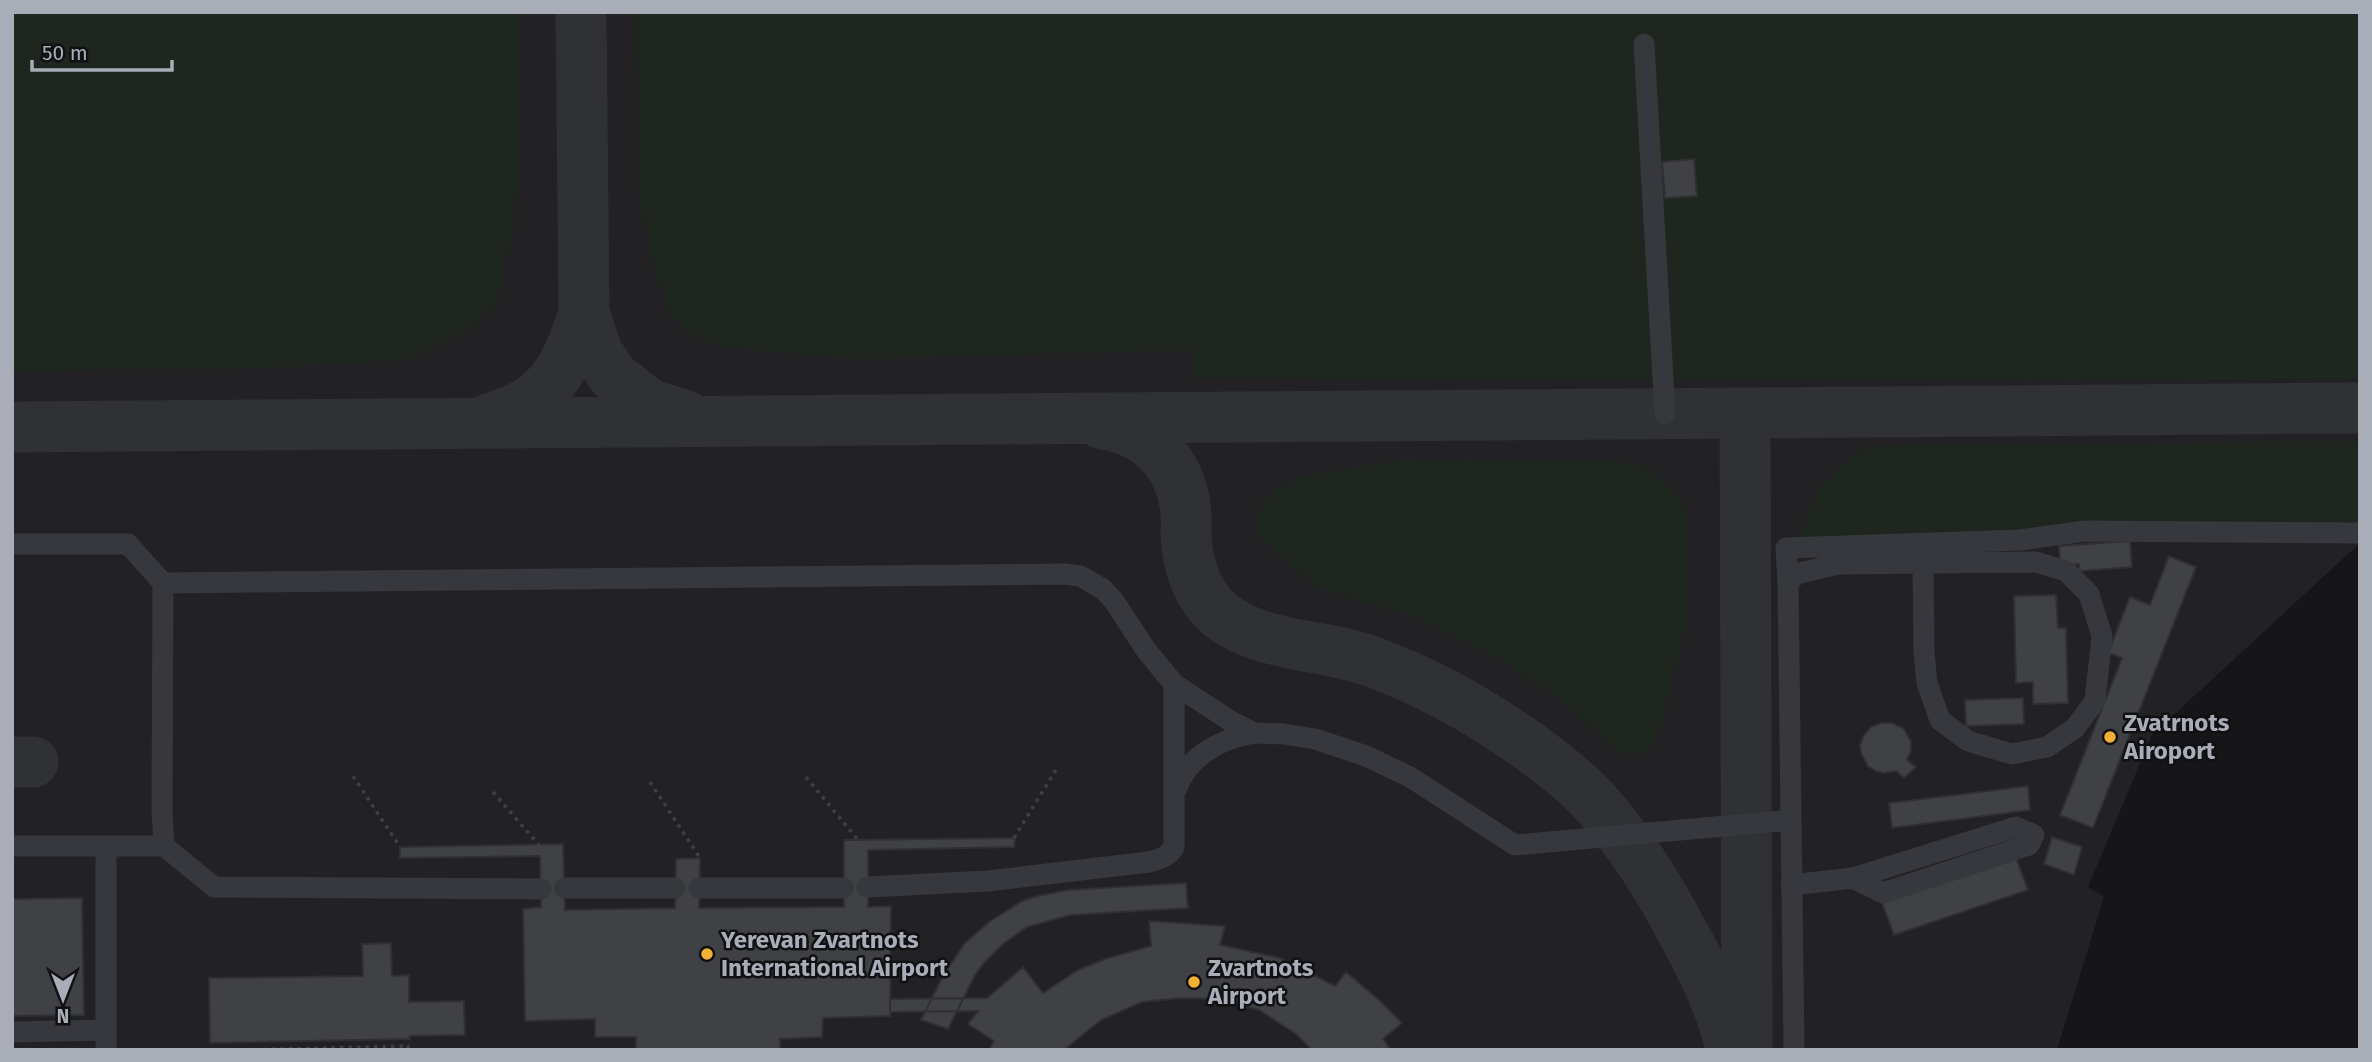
<svg xmlns="http://www.w3.org/2000/svg" width="2372" height="1062" viewBox="0 0 2372 1062" font-family="'Fira Sans',sans-serif">
<style>
.built{fill:#222225}
.green{fill:#1e261f}
.lines{fill:none;stroke-linecap:round;stroke-linejoin:round}
.taxiway{stroke:#303135;stroke-width:51}
.building{fill:#404145;stroke:#303034;stroke-width:2}
.path{stroke:#3d3f44;stroke-width:3.5;stroke-dasharray:3.5 5;stroke-linecap:butt}
.minor{stroke:#37383d;stroke-width:21}
.poi-dot{fill:#f2b134;stroke:#111113;stroke-width:2.5}
.labels{text-anchor:middle;dominant-baseline:central;stroke-width:5;stroke-linejoin:round;paint-order:stroke}
.poi-label{font-size:24px;font-weight:bold;fill:#a8adb8;stroke:#111113;text-anchor:start}
</style>
<rect width="100%" height="100%" fill="#161618"/>
<path class="built" d="M12 12H2360V543L2152 735 2088 887 2104 897 2057 1050H12Z"/>
<path class="green" d="M12 12H518L522 141 513 229 497 302 470 329 407 360 262 368 12 371Z
M635 12H2360V379L2075 381 1193 378 1192 350 857 359 734 348 698 339 675 321 667 308 648 248 637 179Z
M2360 441V531L1801 539C1810 491 1830 470 1871 446Z
M1402 459 1616 460 1647 468 1666 482 1677 494 1685 508 1689 528 1690 548 1685 632 1655 747 1636 755 1616 750 1569 707 1504 662 1420 619 1317 587 1261 539 1256 524 1261 504 1279 488 1299 477Z"/>
<g class="lines">
<path class="taxiway" d="M581 12 584 312
M1745 413 1747 1050
M486 420C499 415 515 410 527 403 559 385 574 346 584 312L597 352 613 376 649 404 687 416
M1102 424C1147 430 1178 460 1185 505 1187 516 1186 526 1186 537 1188 565 1197 594 1218 613 1258 648 1324 643 1373 662 1430 683 1481 712 1530 747 1552 763 1576 781 1595 802 1629 840 1659 887 1683 933 1703 969 1723 1010 1731 1050
M12 427 2360 408
M12 762H33"/>
</g>
<path class="building" d="M1694 159 1697 196 1665 198 1662 162Z
M2130 541 2132 567 2080 571 2079 564 2060 565 2059 546Z
M2169 556 2196 567 2093 828 2060 815 2122 658 2108 653 2130 597 2150 605Z
M2056 595 2058 628H2066L2068 703 2033 704V682L2016 683 2014 596Z
M2023 698 2024 724 1966 726 1965 700Z
M1881 723H1892L1903 728 1911 741V750L1907 760 1916 767 1904 778 1896 771 1884 773 1876 771 1868 766 1861 753 1860 745 1864 735 1871 727Z
M2028 786 2030 810 1892 828 1889 803Z
M2052 837 2082 847 2074 875 2044 864Z
M1015 838 1014 847 868 850V907L891 906 890 1016 823 1018 822 1037 780 1039V1050H636V1037H595V1019L525 1021 523 909 541 907 540 856 400 858V847L563 844 565 910 675 908 676 859 700 858 699 908 844 907V840Z
M2016 858 2028 890 1894 935 1882 903Z
M1186 883 1188 908 1070 915 1027 927 1004 943 984 963 975 975 948 1029 921 1020 943 976 964 944 989 922 1022 901 1038 896 1068 890Z
M82 898 84 1015 12 1016V899Z
M1149 921 1225 926 1220 945 1280 958 1335 986 1346 972 1379 1000 1402 1023 1383 1039 1391 1050H1312L1296 1034 1259 1010 1217 999 1181 998 1142 1002 1101 1020 1064 1050H989L994 1041 968 1024 978 1011 890 1012V999L987 998 1023 967 1043 993 1078 970 1108 958 1151 946Z
M391 943 392 976 409 975V1002L464 1001 465 1035 410 1036V1039L210 1043 209 978 363 976 362 944Z"/>
<g class="lines">
<path class="path" d="M353 776 400 847
M806 777 858 840
M650 782 700 858
M493 792 539 845
M1014 838 1057 768
M238 1050 408 1046V1050"/>
<path class="minor" d="M1644 44 1665 414
M12 544H128L163 583 162 810 164 846
M163 583 1065 574 1080 576 1103 589 1114 601 1146 650 1174 684 1232 722 1254 733 1284 734 1315 739 1366 756 1410 777 1515 845 1791 820
M1788 584 1786 548 2020 540 2085 531 2360 533
M1176 790C1188 756 1220 739 1254 733
M12 846H164L214 887 541 889
M106 847V1050
M1791 885 1853 878 2016 827 2034 835 2029 845 1883 893 1853 878
M867 887 988 881 1149 862C1160 859 1168 857 1174 847V684
M564 888H675
M699 888H844
M12 1032 106 1030
M1794 1050 1788 584 1796 574 1838 564 1923 563 2036 562 2066 571 2089 594 2102 636 2095 701 2075 728 2047 747 2012 754 1968 741 1940 720 1927 683 1924 653 1923 563"/>
</g>
<g class="poi-dot">
<circle cx="2110" cy="737" r="7"/>
<circle cx="707" cy="954" r="7"/>
<circle cx="1194" cy="982" r="7"/>
</g>
<g class="labels">
<g class="poi-label">
<text x="2124" y="723">Zvatrnots<tspan x="2124" dy="28">Airoport</tspan></text>
<text x="721" y="940">Yerevan Zvartnots<tspan x="721" dy="28">International Airport</tspan></text>
<text x="1208" y="968">Zvartnots<tspan x="1208" dy="28">Airport</tspan></text>
</g>
</g>
<rect width="2372" height="1062" fill="none" stroke="#a8adb8" stroke-width="28"/>
<g transform="translate(63 999) rotate(180)" stroke="#111113" stroke-width="5" paint-order="stroke">
<path d="M0-5L12 26L0 18L-12 26Z" fill="#a8adb8"/>
<text y="-10" font-size="19" font-weight="bold" text-anchor="middle" fill="#a8adb8">N</text>
</g>
<path d="M32 60v10h140v-10" fill="none" stroke="#a8adb8" stroke-width="3.5"/>
<text x="42" y="60" font-size="21" fill="#a8adb8" stroke="#111113" stroke-width="5" paint-order="stroke">50 m</text>
</svg>
